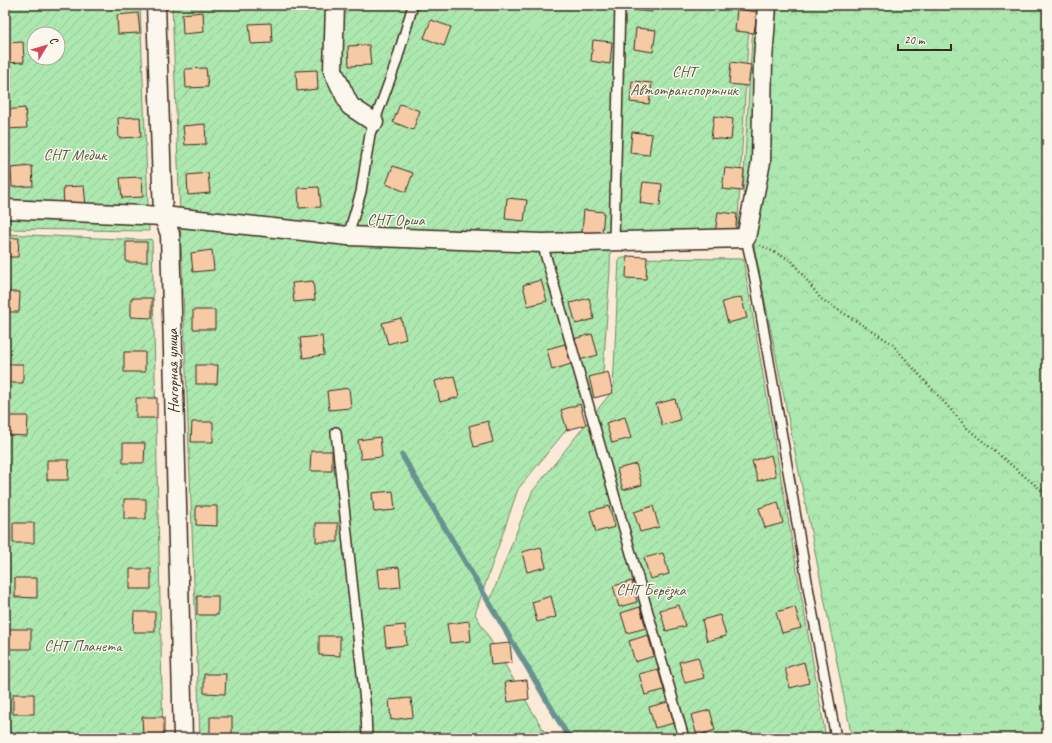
<svg xmlns="http://www.w3.org/2000/svg" width="1052" height="743" viewBox="0 0 1052 743" font-family="Caveat,sans-serif">
<style>
.forest{fill:url(#forest-crowns);stroke:#748966}
.garden{fill:url(#garden-furrows);stroke:#748966;fill-rule:evenodd}
.lines{fill:none;stroke-linecap:round;stroke-linejoin:round}
.stream{stroke:#689290;stroke-width:5.5}
.building{fill:#f6caa5;stroke:#3b2a1e}
.lane-casing{stroke:#3b2a1e;stroke-width:12}
.street-casing{stroke:#3b2a1e;stroke-width:21}
.path{stroke:#3b2a1e;stroke-width:2.5;stroke-dasharray:1 3;stroke-linecap:butt}
.lane{stroke:#fbf7ec;stroke-width:9}
.street{stroke:#fbf7ec;stroke-width:18}
.labels{text-anchor:middle;dominant-baseline:central;stroke-width:3;stroke-linejoin:round;paint-order:stroke}
.park-label{font-size:16px;fill:#575a42;stroke:#fbf7ec}
.street-label{font-size:16px;fill:#3b2a1e;stroke:#fbf7ec}
</style>
<defs>
<pattern id="forest-crowns" width="20" height="18" patternUnits="userSpaceOnUse"><rect width="20" height="18" fill="#ace8af"/><path d="M2 6a3 3 0 1 1 6 0M12 15a3 3 0 1 1 6 0" fill="none" stroke="#95c796"/></pattern>
<pattern id="garden-furrows" width="10" height="10" patternUnits="userSpaceOnUse"><rect width="10" height="10" fill="#ace8af"/><path d="M-1 1l2-2M0 10L10 0M9 11l2-2" fill="none" stroke="#95c796"/></pattern>
</defs>
<rect width="100%" height="100%" fill="#faead7"/>
<filter id="ink" filterUnits="userSpaceOnUse"><feTurbulence type="fractalNoise" baseFrequency=".025" numOctaves="2"/><feDisplacementMap in="SourceGraphic" scale="8" xChannelSelector="R" yChannelSelector="G"/><feConvolveMatrix kernelMatrix="1 2 1 2 8 2 1 2 1" color-interpolation-filters="sRGB"/></filter>
<g filter="url(#ink)">
<path class="forest" d="M754 5H1047V738H852L743 191Z"/>
<path class="garden" d="M5 5H140L149 231 5 229ZM34 34H58V58H34Z
M172 5H615L610 271 602 386 518 489 475 614 548 738H200Z
M624 5H750L737 238 619 239Z
M5 234 143 240 152 239 163 738H5Z
M619 258 743 259 826 738H568L489 603 532 492 613 390Z"/>
<g class="lines">
<path class="stream" d="M402 455 569 738"/>
</g>
<path class="building" d="M633 5H652V12L632 10Z
M737 9 757 12 754 33 735 31Z
M203 12 204 32 183 34 182 14Z
M138 13 140 33 118 34 117 15Z
M431 20 451 27 444 46 424 38Z
M271 23 272 43 251 44 249 24Z
M636 28 656 30 653 52 634 49Z
M593 40 612 42 610 64 591 61Z
M23 42 24 62 5 63V43Z
M369 45 371 65 349 66 348 46Z
M731 62 751 65 748 86 729 84Z
M206 68 208 87 186 88 185 69Z
M317 70 318 89 297 91 296 71Z
M632 81 652 83 649 104 630 102Z
M400 104 420 111 413 130 393 122Z
M25 108 27 128 5 129V110Z
M714 116 733 119 731 140 711 138Z
M140 117 141 137 119 138 118 118Z
M205 124 206 144 185 145 183 126Z
M632 132 652 134 649 155 630 153Z
M32 166 33 186 12 187 11 168Z
M393 166 413 173 406 192 386 184Z
M725 168 744 170 742 191 722 189Z
M208 173 210 193 188 195 187 175Z
M142 177 143 197 122 198 120 178Z
M643 182 662 184 660 206 640 203Z
M84 186 86 206 64 207 63 187Z
M319 187 321 207 299 208 298 188Z
M507 198 527 200 524 221 505 219Z
M584 210 604 212 602 234 582 232Z
M718 212 737 214 735 236 715 234Z
M5 238H19L18 257H5Z
M126 242H147V262H126Z
M212 250 214 270 193 272 191 253Z
M627 256 647 257 646 279 626 278Z
M541 280 547 301 528 306 523 285Z
M313 281 315 300 294 302 292 283Z
M5 292H20L19 312H5Z
M741 297 747 318 728 323 722 302Z
M131 298H152V318L131 317Z
M589 298 594 319 576 324 570 303Z
M193 310H215V329H193Z
M401 318 406 339 388 344 382 323Z
M592 334 598 355 579 360 573 339Z
M322 336 324 355 303 358 300 338Z
M565 344 571 364 552 370 547 349Z
M124 352H145V372H124Z
M5 364H23V383H5Z
M196 365H218L217 384H196Z
M608 372 613 393 594 398 589 377Z
M454 376 459 397 440 402 435 381Z
M349 388 351 408 329 410 327 391Z
M136 398H157V418H136Z
M675 399 680 420 662 425 656 404Z
M580 404 586 425 567 430 561 410Z
M6 416H28L27 436 6 435Z
M625 417 631 438 612 443 606 423Z
M488 421 493 442 474 447 469 426Z
M192 422H213V442H191Z
M380 437 382 457 361 459 358 440Z
M123 443H145L144 463H123Z
M311 451H332V471H310Z
M771 455 776 476 758 481 752 461Z
M47 460H69L68 480H47Z
M636 464 642 485 623 490 617 469Z
M393 491 395 510 374 512 372 493Z
M124 499H146V519H124Z
M778 502 783 523 765 528 759 508Z
M196 506H217V526L196 525Z
M609 506 615 527 596 532 590 511Z
M653 506 659 527 640 532 634 512Z
M13 523H34V543H13Z
M316 523H338V542H316Z
M541 547 546 567 527 572 522 552Z
M663 553 669 574 650 579 644 558Z
M399 567 401 587 380 589 378 569Z
M130 569H151V589H130Z
M15 578H37V598L15 597Z
M632 581 637 602 619 607 613 586Z
M197 596H218V615H197Z
M551 596 556 617 537 622 532 602Z
M679 605 685 626 666 631 660 610Z
M640 607 646 628 627 633 621 613Z
M795 607 801 628 782 633 776 612Z
M134 612H155V632H133Z
M720 615 726 636 707 641 702 620Z
M469 621 471 641 450 643 447 624Z
M405 625 407 645 386 647 384 627Z
M9 629H31V649H9Z
M648 635 654 656 635 662 629 641Z
M319 636H340V656L319 655Z
M510 643 512 663 491 665 489 645Z
M698 657 704 678 685 683 679 662Z
M804 662 809 683 790 688 785 668Z
M658 669 664 690 645 695 639 674Z
M204 674H226L225 694 204 693Z
M527 680 529 699 508 702 505 682Z
M13 694H34V714H13Z
M411 698 413 717 391 720 389 700Z
M668 702 674 723 655 728 649 707Z
M710 710 715 730 697 736 691 715Z
M142 717H164V736H143Z
M210 717H232V736H210Z
M321 734H343V738H321Z"/>
<g class="lines">
<g class="lane-casing">
<path id="lane" d="M348 236 361 192 370 134 396 63 413 5
M746 238 755 280 812 610 836 738
M614 241 620 5
M542 243 684 738
M336 432 366 711 367 738"/>
</g>
<g class="street-casing">
<path id="street" d="M156 5 163 216 170 234 183 738
M335 5 333 71 350 106 374 122
M5 209 163 216 348 236 542 243 746 238 761 162 763 60 767 5"/>
</g>
<path class="path" d="M760 245 792 261 821 299 891 343 967 428 1047 495"/>
<use href="#lane" class="lane"/>
<use href="#street" class="street"/>
</g>
</g>
<g class="labels">
<g class="park-label">
<text x="684" y="72">СНТ<tspan x="684" dy="18">Автотранспортник</tspan></text>
<text x="75" y="155">СНТ Медик</text>
<text x="396" y="220">СНТ Орша</text>
<text x="651" y="590">СНТ Берёзка</text>
<text x="83" y="646">СНТ Планета</text>
</g>
<g class="street-label">
<text transform="translate(173 371) rotate(-91)">Нагорная улица</text>
</g>
</g>
<rect width="1052" height="743" fill="none" stroke="#fbf7ec" stroke-width="20"/>
<rect x="10" y="10" width="1032" height="723" fill="none" stroke="#3b2a1e" stroke-width="1.5" filter="url(#ink)"/>
<g transform="translate(46 46) rotate(52)"><circle r="19" fill="#fbf7ec" stroke="#aea59a"/>
<path d="M0-3L7 15L0 10L-7 15Z" fill="#d1495b"/>
<text y="-6" font-size="11" font-weight="bold" text-anchor="middle" fill="#3b2a1e">С</text>
</g>
<path d="M898 44v6h53v-6" fill="none" stroke="#3b2a1e" stroke-width="2"/>
<text x="904" y="44" font-size="12" fill="#3b2a1e" stroke="#fbf7ec" stroke-width="3" paint-order="stroke">20 m</text>
</svg>
